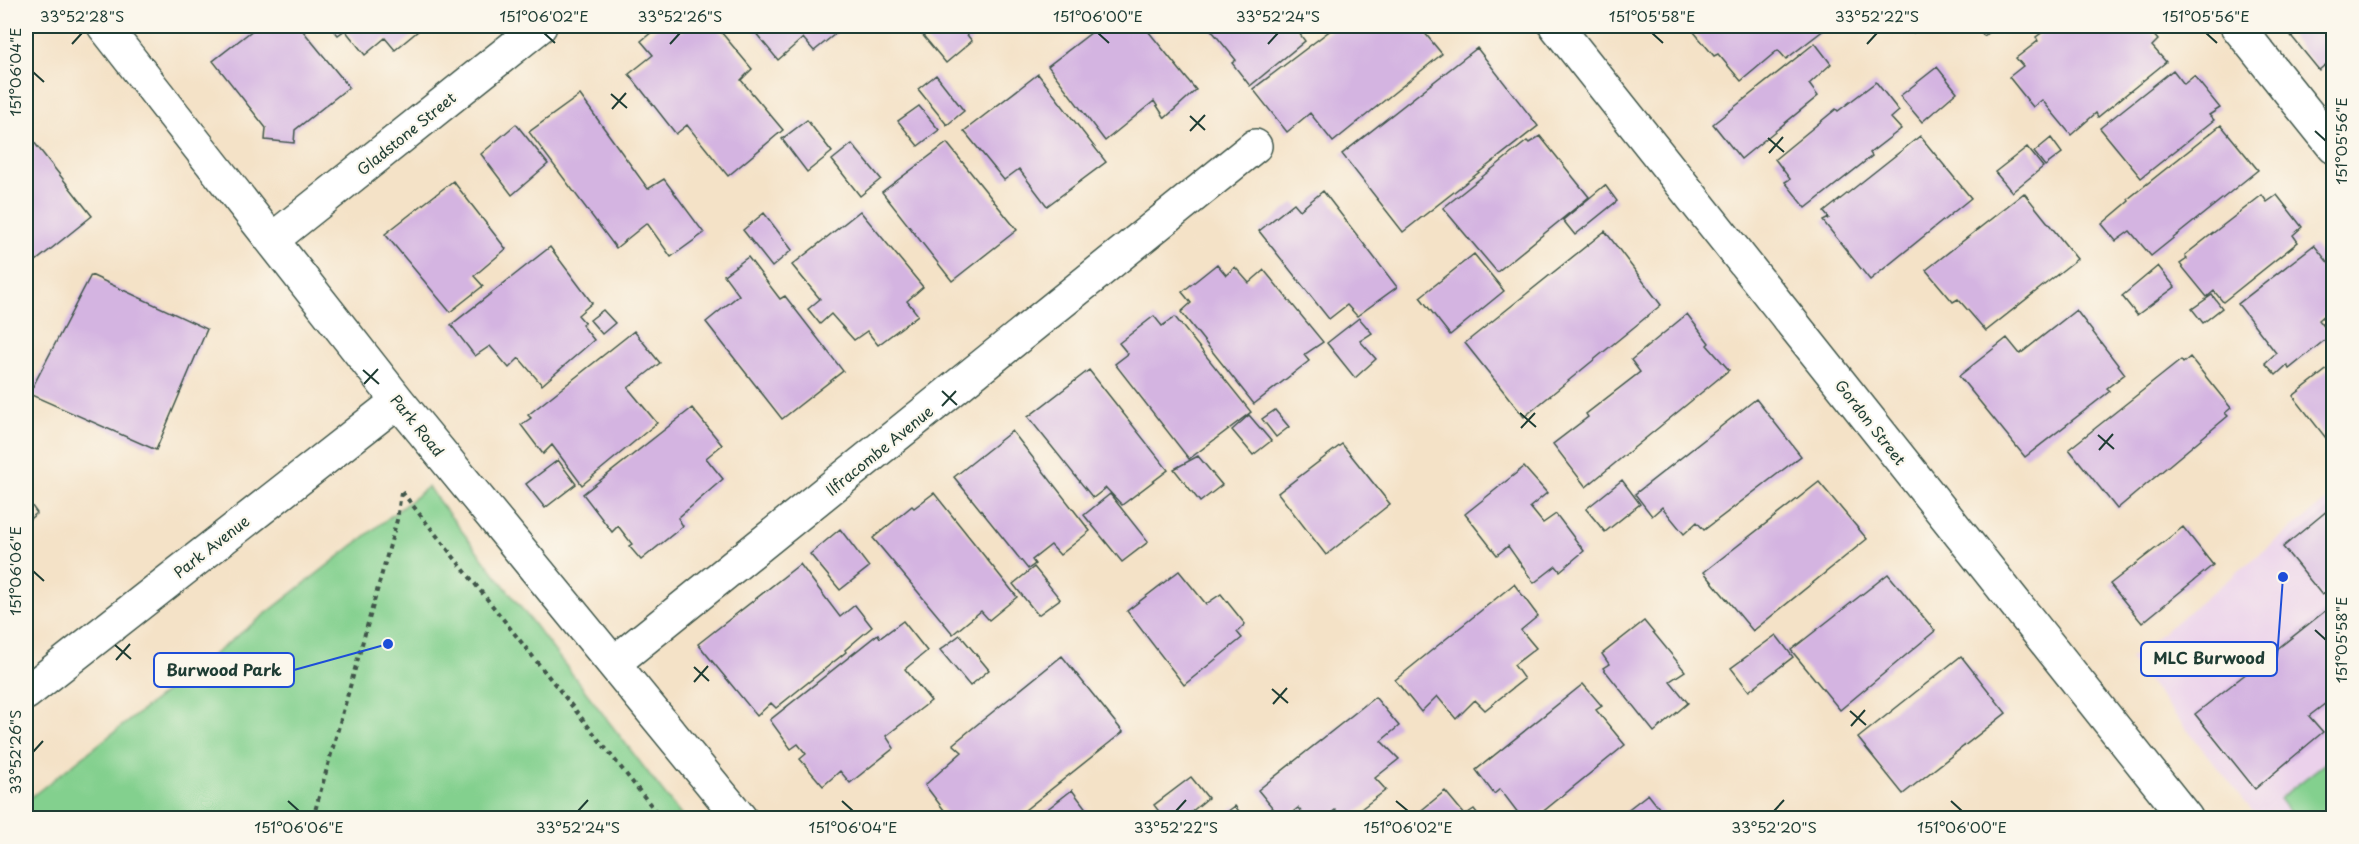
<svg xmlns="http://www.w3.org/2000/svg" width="2359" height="844" viewBox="0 0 2359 844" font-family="'Playpen Sans',sans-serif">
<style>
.built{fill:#ebd1eb}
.green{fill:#83d08e;stroke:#518661;stroke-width:1.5}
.building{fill:#d4b4e1}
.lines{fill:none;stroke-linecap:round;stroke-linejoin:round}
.street-casing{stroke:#3f564a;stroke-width:36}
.path{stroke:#3f564a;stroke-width:4;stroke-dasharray:4.5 4.5;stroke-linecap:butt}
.street{stroke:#fff;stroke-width:33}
.ticks{fill:none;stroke:#1f3d34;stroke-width:2}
.labels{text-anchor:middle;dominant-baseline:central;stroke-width:4.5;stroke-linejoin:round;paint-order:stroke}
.street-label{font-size:15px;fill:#1f3d34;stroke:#fbf7ec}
.leader{fill:none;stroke:#1d4ed8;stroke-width:2}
.callout-dot{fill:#1d4ed8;stroke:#fbf7ec;stroke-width:2}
.callout{fill:#fbf7ec;stroke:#1d4ed8;stroke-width:2}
.callout-label{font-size:16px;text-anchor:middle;font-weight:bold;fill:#1f3d34}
.neatline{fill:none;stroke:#1f3d34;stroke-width:2}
.ticks-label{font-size:15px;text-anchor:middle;fill:#1f3d34}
</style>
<rect width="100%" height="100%" fill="#fbf7ec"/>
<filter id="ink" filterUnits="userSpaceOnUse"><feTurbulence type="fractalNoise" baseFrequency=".0167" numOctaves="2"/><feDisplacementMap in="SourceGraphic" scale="12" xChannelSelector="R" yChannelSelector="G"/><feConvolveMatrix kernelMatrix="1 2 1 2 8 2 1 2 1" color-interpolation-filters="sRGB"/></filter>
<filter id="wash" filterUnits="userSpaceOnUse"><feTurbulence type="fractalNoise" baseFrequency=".008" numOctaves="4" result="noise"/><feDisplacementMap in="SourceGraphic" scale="24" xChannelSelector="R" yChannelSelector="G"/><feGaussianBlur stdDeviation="1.35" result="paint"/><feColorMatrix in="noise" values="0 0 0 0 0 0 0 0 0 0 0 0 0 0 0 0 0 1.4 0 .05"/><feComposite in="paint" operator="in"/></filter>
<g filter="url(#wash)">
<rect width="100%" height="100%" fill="#f4e2c7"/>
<path class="built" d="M2333 495V818H2258L2130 659Z"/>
<path class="green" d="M428 487 683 818H26V801Z
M2333 757V818H2294L2279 799Z"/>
<g id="blocks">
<path class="building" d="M258 26H299L349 87 295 130 294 143 265 140 266 128 213 61Z
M330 26H424L395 50 385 38 365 55 345 30 338 35Z
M659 26H677L681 32 689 26H716L752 69 741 80 783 130 728 176 687 125 676 134 629 74 653 55 641 41Z
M750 26H845L814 51 803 38 778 60Z
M915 26H960L972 41 946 63Z
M1100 26H1144L1196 90 1165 118 1154 101 1105 141 1048 66Z
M1208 26H1294L1305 41 1250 86 1232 63 1236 60Z
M1336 26H1419L1442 54 1333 142 1310 113 1287 132 1253 89Z
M1689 26H1829L1786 59 1778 50 1741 81 1718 54 1714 56Z
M1908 26H1922L1913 33Z
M1975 26H1996L1984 36Z
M2051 26H2146L2158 40 2152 46 2166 62 2098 117 2096 113 2071 135 2042 100 2033 107 2009 77 2023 66 2016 58 2038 41 2036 37Z
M2283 26H2334V58L2319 70Z
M1815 43 1831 64 1809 84 1818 96 1741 159 1713 124Z
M1477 48 1538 126 1403 232 1342 154Z
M1937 67 1957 92 1922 122 1900 96Z
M2173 70 2184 84 2194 76 2220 108 2209 115 2214 120 2141 178 2100 128Z
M1038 74 1106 162 1047 206 1019 169 1004 180 964 131Z
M936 75 964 111 947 125 918 89Z
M1876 82 1899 111 1891 118 1901 129 1870 153 1872 156 1806 208 1785 182 1790 179 1775 159 1836 109 1838 111Z
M580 95 648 189 664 179 704 233 671 257 647 223 616 248 529 132Z
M919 106 939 130 918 146 898 121Z
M807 120 832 152 807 172 782 139Z
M516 124 548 164 512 195 481 154Z
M2221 125 2258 170 2151 256 2130 231 2116 241 2102 224 2129 201 2128 199Z
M26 132 92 216 26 269Z
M1540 136 1589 197 1497 272 1443 208 1527 141 1529 143Z
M1920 136 1971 198 1870 280 1823 221 1829 218 1824 212Z
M2051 138 2062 153 2045 166 2034 152Z
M947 143 1017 230 952 281 882 192Z
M852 144 881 179 860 196 832 160Z
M2027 147 2043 167 2012 192 1995 172Z
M453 181 506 249 474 276 483 286 450 312 385 234Z
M1605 185 1617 201 1575 235 1563 220Z
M1323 191 1397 287 1357 316 1347 305 1329 319 1259 231 1294 203 1300 210Z
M2024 193 2077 259 1986 331 1958 299 1953 302 1926 270Z
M2262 195 2267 202 2277 195 2302 227 2293 235 2298 242 2223 302 2214 291 2207 297 2180 264 2187 259 2185 255Z
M860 211 923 287 907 301 918 315 878 345 867 331 854 340 831 314 820 324 808 309 820 299 792 265Z
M764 213 792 250 772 267 743 230Z
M1605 231 1661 305 1524 417 1465 343Z
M2314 245 2334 270V307L2319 320 2331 335 2289 369 2287 365 2276 375 2265 363 2276 353 2238 304Z
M550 247 592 303 578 315 585 323 582 325 594 340 542 385 519 358 509 368 490 346 475 356 451 325Z
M1474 254 1504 291 1450 335 1420 297Z
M748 257 780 299 785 296 843 371 782 419 706 322 739 295 724 275Z
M1217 264 1226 275 1235 267 1249 283 1264 270 1323 342 1304 355 1309 361 1254 404 1181 312 1191 303 1182 292Z
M2158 266 2175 287 2137 315 2122 296Z
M91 275 207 329 156 450 29 394Z
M2212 295 2222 308 2203 323 2192 309Z
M603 310 615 323 602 334 590 320Z
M2076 310 2125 374 2107 388 2110 391 2025 457 1959 376 2007 338 2020 354Z
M1687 314 1709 343 1707 345 1729 370 1586 487 1553 444 1588 417 1586 414 1640 372 1631 360Z
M1154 316 1162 326 1175 317 1251 412 1189 459 1115 364 1128 354 1119 343Z
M1359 318 1372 333 1360 341 1376 359 1355 378 1327 343Z
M634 331 660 363 628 388 657 423 582 485 552 445 543 454 521 425 531 418 528 415Z
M2190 357 2231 408 2225 413 2228 416 2117 509 2069 449 2181 360 2183 363Z
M2334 364V438L2329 442 2293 396Z
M1089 370 1168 470 1122 505 1106 488 1093 498 1028 417Z
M1756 399 1801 456 1704 530 1697 522 1684 534 1662 507 1652 516 1635 494Z
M692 408 722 445 706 458 723 479 678 518 683 526 641 560 629 546 632 544 618 526 612 532 583 494Z
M1275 410 1289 427 1276 437 1262 419Z
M1249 415 1271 441 1253 455 1232 430Z
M1012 431 1090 531 1060 555 1051 545 1032 560 1035 564 1028 569 954 477Z
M1342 444 1390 504 1326 555 1278 493Z
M1198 456 1222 485 1200 502 1174 469Z
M558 460 576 484 545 508 526 484Z
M1524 467 1547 493 1530 507 1543 523 1556 514 1584 551 1560 571 1556 566 1534 583 1508 546 1497 555 1465 514Z
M1622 480 1640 504 1605 532 1586 509Z
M1819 482 1867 539 1753 631 1704 572Z
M934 493 1017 597 989 620 981 611 953 634 873 538 912 506 914 508Z
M1110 494 1148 542 1122 562 1084 515Z
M26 498 37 513 26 522Z
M2334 505V586L2322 595 2283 547Z
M2183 527 2213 565 2142 623 2110 584Z
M840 529 869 567 840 590 810 554Z
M800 564 840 617 855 605 872 627 845 650 846 652 776 708 771 703 757 716 698 644Z
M1034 567 1060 599 1038 615 1013 584Z
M1179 571 1206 604 1221 594 1245 624 1237 632 1242 638 1184 685 1127 611Z
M1888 574 1935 631 1840 710 1791 650Z
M1514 584 1538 616 1521 630 1536 648 1514 665 1524 679 1485 710 1475 700 1456 719 1437 696 1421 712 1395 680Z
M2334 604V697L2309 716 2323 732 2255 789 2195 714Z
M903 621 927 651 905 669 931 701 886 736 894 748 850 783 840 771 823 786 800 759 806 754 798 744 791 749 770 720 878 634 880 638Z
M1644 621 1685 671 1670 681 1688 703 1654 732 1603 668 1609 664 1602 654Z
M960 635 989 670 970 686 940 650Z
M1776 635 1793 657 1749 691 1731 668Z
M1062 656 1123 732 1015 818H950L925 785 962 752 953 744Z
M1961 656 2006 713 1903 794 1858 738Z
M1583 684 1602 706 1596 710 1625 745 1535 818H1522L1500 789 1494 794 1476 770Z
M1375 697 1399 726 1381 741 1399 759 1375 778 1386 790 1349 818H1342L1335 810 1325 818H1307L1298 808 1285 818H1281L1258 790Z
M1191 777 1208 798 1184 818H1164L1154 805Z
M1072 790 1093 818H1036Z
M1445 791 1465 815 1474 809 1481 818H1412Z
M1648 794 1667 818H1617Z
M1235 806 1244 818H1219Z"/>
</g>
</g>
<g filter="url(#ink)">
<use href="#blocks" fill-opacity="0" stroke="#3f564a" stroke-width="1.5"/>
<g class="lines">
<g class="street-casing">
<path id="street" d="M104 26 398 401 740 818
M1556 26 2186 818
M2237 26 2334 147
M272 240 540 26
M614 663 1255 146
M26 693 398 401"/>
</g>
<path class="path" d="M402 492 661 818
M313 818 397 520 401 493"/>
<use href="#street" class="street"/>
</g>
</g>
<path class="ticks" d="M544 33 555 43M1098 33 1109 43M1652 33 1663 43M2206 33 2217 43M72 44 82 33M670 44 680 33M1268 44 1278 33M1867 44 1877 33M33 72 44 82M611 94 627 108M612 109 626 93M1190 116 1205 130M1190 131 1205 115M2315 131 2326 141M1768 138 1784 152M1769 153 1783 137M363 370 379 384M364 384 378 369M942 391 957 405M942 406 956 391M1520 413 1536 427M1521 428 1535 413M2098 435 2114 449M2099 450 2113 434M33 571 44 581M2315 630 2326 640M115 645 131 659M116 660 130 644M694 667 709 681M694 682 708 666M1272 689 1288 703M1273 704 1287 688M1850 711 1866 725M1851 726 1865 710M33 752 43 741M288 801 299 811M842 801 853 811M1396 801 1408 811M1951 801 1962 811M578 811 588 800M1176 811 1186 800M1774 811 1784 800"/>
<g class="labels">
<g class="street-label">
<text transform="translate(406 133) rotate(-39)">Gladstone Street</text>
<text transform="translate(1871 422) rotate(52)">Gordon Street</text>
<text transform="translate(418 425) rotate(51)">Park Road</text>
<text transform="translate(879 450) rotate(-39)">Ilfracombe Avenue</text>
<text transform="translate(211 546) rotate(-38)">Park Avenue</text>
</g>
</g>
<path class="leader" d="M2283 577L2277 659M388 644L294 670"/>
<g class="callout-dot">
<circle cx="2283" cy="577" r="6"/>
<circle cx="388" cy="644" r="6"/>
</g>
<g class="callout">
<rect x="2141" y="642" width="136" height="34" rx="6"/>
<rect x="154" y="653" width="140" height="34" rx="6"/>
</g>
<g class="callout-label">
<text x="2209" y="664">MLC Burwood</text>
<text x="224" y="676">Burwood Park</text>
</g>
<rect width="2359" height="844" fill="none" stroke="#fbf7ec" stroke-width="66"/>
<rect x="33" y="33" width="2293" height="778" class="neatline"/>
<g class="ticks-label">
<text x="82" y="22">33°52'28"S</text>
<text x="544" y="22">151°06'02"E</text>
<text x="680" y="22">33°52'26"S</text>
<text x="1098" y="22">151°06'00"E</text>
<text x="1278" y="22">33°52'24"S</text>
<text x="1652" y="22">151°05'58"E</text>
<text x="1877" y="22">33°52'22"S</text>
<text x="2206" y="22">151°05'56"E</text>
<text transform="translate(16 72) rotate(-90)" y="5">151°06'04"E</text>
<text transform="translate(2342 141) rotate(-90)" y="5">151°05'56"E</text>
<text transform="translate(16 571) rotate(-90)" y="5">151°06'06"E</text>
<text transform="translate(2342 640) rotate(-90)" y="5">151°05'58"E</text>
<text transform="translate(16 752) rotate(-90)" y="5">33°52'26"S</text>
<text x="299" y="833">151°06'06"E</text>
<text x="578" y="833">33°52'24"S</text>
<text x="853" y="833">151°06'04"E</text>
<text x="1176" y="833">33°52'22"S</text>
<text x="1408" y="833">151°06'02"E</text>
<text x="1774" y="833">33°52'20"S</text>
<text x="1962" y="833">151°06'00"E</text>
</g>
</svg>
